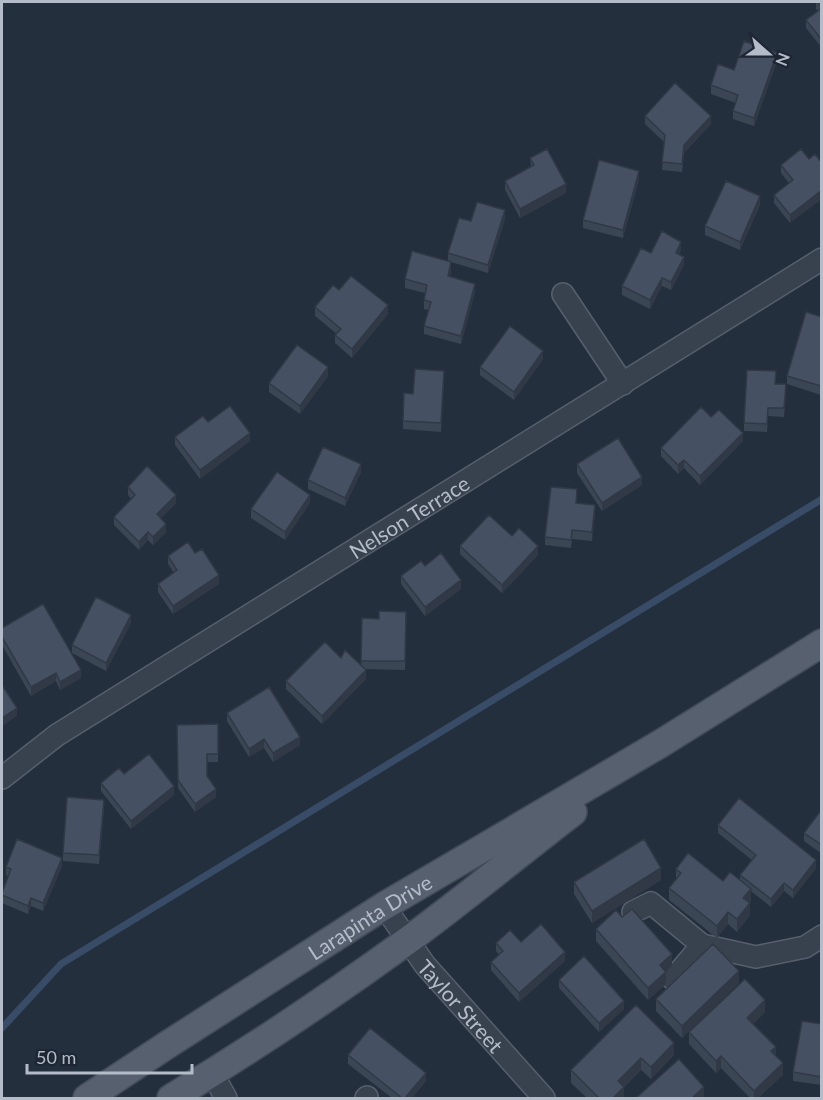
<svg xmlns="http://www.w3.org/2000/svg" width="823" height="1100" viewBox="0 0 823 1100" font-family="Lato,sans-serif">
<style>
.lines{fill:none;stroke-linecap:round;stroke-linejoin:round}
.stream{stroke:#394c67;stroke-width:7}
.minor-casing{stroke:#565f6c;stroke-width:24}
.major-casing{stroke:#414a57;stroke-width:30}
.minor{stroke:#38414e;stroke-width:21}
.major{stroke:#56606e;stroke-width:27}
.wall{fill:#3b4654}
.shaded-wall{fill:#303945}
.building{fill:#455162;stroke:#303945;stroke-width:1.5}
.labels{text-anchor:middle;dominant-baseline:central;stroke-width:5;stroke-linejoin:round;paint-order:stroke}
.street-label{font-size:21px;fill:#b4bcc9;stroke:#1d2633}
</style>
<rect width="100%" height="100%" fill="#242f3e"/>
<g class="lines">
<path class="stream" d="M2 1028 61 964 822 499"/>
<g class="minor-casing">
<g id="minor">
<path d="M563 294 623 384"/>
<path id="s1" d="M2 778 57 735 822 259"/>
<path id="s2" d="M384 906 425 965 544 1098"/>
<path d="M633 912 651 903 702 945 756 957 805 947 822 936"/>
<path d="M673 979 702 945"/>
<path d="M212 1073 226 1098"/>
<path d="M366 1098 367 1097"/>
</g>
</g>
<g class="major-casing">
<g id="major">
<path id="s3" d="M87 1098 167 1045 384 906 660 744 822 643"/>
<path d="M171 1098C251 1050 330 997 407 941 463 900 517 855 573 812"/>
</g>
</g>
<use href="#minor" class="minor"/>
<use href="#major" class="major"/>
</g>
<path class="wall" d="M816 2H822V48L806 28V20L818 11 816 9Z
M777 61 754 126 733 119V111L736 103 711 94V85L734 70Z
M645 116 711 124 684 153 682 172 662 170 664 142 645 124Z
M530 158 566 193 520 218 505 190V181L531 167Z
M809 159 790 223 774 203V195L789 183 781 173V165Z
M639 179 623 238 583 228V220Z
M760 205 740 250 705 235V226Z
M505 219 488 273 451 262V270L450 277 475 292 461 344 424 334V326L429 310 424 309V300L425 293 405 288V279L448 261V253L471 221Z
M681 250 679 254 684 265 671 290 662 286 650 309 622 295V286L651 253Z
M339 290 388 314 352 358 335 343V335L337 334 315 316V307Z
M822 317V393L821 395 787 384V376Z
M543 359 514 400 480 375V367Z
M328 376 300 414 269 392V383Z
M444 379 441 432 403 429V421L413 394Z
M776 384 786 393 784 417 768 416 767 432 744 431V423Z
M711 417 743 441 700 485 684 468 678 474 661 456V448Z
M208 422 250 441 200 479 175 445V437Z
M577 464 642 485 602 511 577 473Z
M361 472 345 506 308 489V480Z
M128 487 176 503 161 518 166 532 153 545 148 540 139 550 114 525V517L131 499 128 495Z
M577 498V503L595 513 592 541 572 539 571 548 545 545V537Z
M310 503 285 540 251 518V509Z
M512 536 538 555 502 593 460 554V546Z
M195 553 219 584 173 614 158 592V584L174 573 168 564V556Z
M425 566 461 589 425 616 401 584V576Z
M406 612 405 670 365 669 366 679 322 724 286 689V681L341 658 361 665 362 618 379 619Z
M131 623 106 671 72 653V645Z
M2 628 81 678 60 690 56 681 31 696 2 645Z
M227 713 300 745 273 762 264 748 249 757 227 721Z
M218 724V762H207V776L216 797 195 812 178 788 177 725Z
M124 774 174 795 131 829 101 791V783Z
M104 808 99 864 63 861V853Z
M822 809V854L804 841V833Z
M718 825 816 868 793 898 784 891 771 907 751 891V901L749 903 750 915 737 932 728 924 717 938 669 900V888L676 879V869L723 881 740 880V875L752 860 718 833Z
M62 866 43 911 31 906 28 914 2 903V893L8 876 6 875V867Z
M661 880 592 923 574 894V882Z
M622 917 672 966 666 972V984L648 1000 596 941V929Z
M496 943 565 961 519 1002 491 970V962L499 955 496 951Z
M559 980 624 1009 599 1032 559 988Z
M739 983 682 1038 656 1011V999Z
M636 1005 674 1055 651 1079 641 1070 624 1087V1098H587L571 1083V1070Z
M765 1012 753 1024 776 1056 783 1075 758 1098H750L721 1068 716 1073 689 1044V1032Z
M822 1024V1085L793 1081V1072Z
M348 1055 426 1081 412 1098H392L348 1064Z"/>
<path class="shaded-wall" d="M777 53V61L754 126V118Z
M711 116V124L684 153 682 172 684 145Z
M639 171V179L623 238V230Z
M566 184V193L520 218V209Z
M822 190V199L790 223V215Z
M760 196V205L740 250V242Z
M505 210V219L488 273V265Z
M681 242V250L676 261V253Z
M684 257V265L671 290V282Z
M451 262V270L448 285V276Z
M662 278V286L650 309V300Z
M475 284V292L461 344V336Z
M388 305V314L352 358V349Z
M543 351V359L514 400V392Z
M328 367V376L300 414V406Z
M250 433V441L200 479V470Z
M743 433V441L700 485V476Z
M684 460V468L678 474V465Z
M361 464V472L345 506V498Z
M642 477V485L602 511V503Z
M176 495V503L157 522V514Z
M310 495V503L285 540V532Z
M595 505V513L592 541V532Z
M166 524V532L153 545V537Z
M148 532V540L139 550V542Z
M538 546V555L502 593V585Z
M219 575V584L173 614V606Z
M461 580V589L425 616V607Z
M131 615V623L106 671V663Z
M81 670V678L60 690V682Z
M366 670V679L322 724V716Z
M56 673V681L31 696V687Z
M17 708V716L2 726V718Z
M300 737V745L273 762V753Z
M264 739V748L249 757V749Z
M174 786V795L131 829V821Z
M216 789V797L195 812V804Z
M62 858V866L43 911V903Z
M816 860V868L793 898V890Z
M661 868V880L592 923V911Z
M784 883V891L771 907V899Z
M751 889V901L743 911V898Z
M31 898V906L28 914V906Z
M750 903V915L737 932V919Z
M728 912V924L717 938V926Z
M565 952V961L519 1002V993Z
M672 954V966L666 972V984L648 1000V988L660 965Z
M739 971V983L682 1038V1026Z
M765 1000V1012L747 1030V1018Z
M624 1001V1009L599 1032V1023Z
M674 1043V1055L651 1079V1067Z
M776 1047V1059L771 1051Z
M721 1056V1068L716 1073V1061Z
M641 1058V1070L618 1093V1081Z
M783 1063V1075L758 1098H754V1091Z
M426 1073V1081L412 1098H405Z
M624 1087V1098H613Z
M704 1087V1098H692Z"/>
<path class="building" d="M817 2H822V7Z
M822 8V40L806 20Z
M744 41 777 53 754 118 733 111 738 95 711 85 718 64 734 70Z
M675 83 711 116 684 145 682 164 662 162 665 135 645 116Z
M547 149 566 184 520 209 505 181 534 165 530 158Z
M801 149 809 159 815 154 822 163V190L790 215 774 195 793 180 781 165Z
M599 160 639 171 623 230 583 220Z
M726 181 760 196 740 242 705 226Z
M477 202 505 210 488 265 448 253 459 218 471 221Z
M662 231 681 242 676 253 684 257 671 282 662 278 650 300 622 286 641 248 651 253Z
M412 251 451 262 448 276 475 284 461 336 424 326 431 302 424 300 427 285 405 279Z
M351 276 388 305 352 349 335 335 341 329 315 307 333 285 339 290Z
M806 312 822 317 821 386 787 376Z
M510 326 543 351 514 392 480 367Z
M297 345 328 367 300 406 269 383Z
M415 369 444 371 441 423 403 421 404 393 413 394Z
M747 370 776 371 775 384H786L784 408H768L767 424 744 423Z
M230 406 250 433 200 470 175 437 203 416 208 422Z
M701 407 711 417 719 410 743 433 700 476 684 460 678 465 661 448Z
M618 438 642 477 602 503 577 464Z
M323 447 361 464 345 498 308 480Z
M147 466 176 495 157 514 166 524 153 537 148 532 139 542 114 517 135 495 128 487Z
M277 472 310 495 285 532 251 509Z
M551 487 577 489 576 503 595 505 592 532 572 530 571 540 545 537Z
M489 515 512 536 519 528 538 546 502 585 460 546Z
M188 542 195 553 202 549 219 575 173 606 158 584 177 570 168 556Z
M441 553 461 580 425 607 401 576 421 561 425 566Z
M96 597 131 615 106 663 72 645Z
M43 604 81 670 60 682 56 673 31 687 2 637V628Z
M379 611 406 612 405 661H361L362 618 379 619Z
M325 642 341 658 345 650 366 670 322 716 286 681Z
M2 685 17 708 2 718Z
M269 687 300 737 273 753 264 739 249 749 227 713Z
M218 724V754H207V776L216 789 195 804 178 780 177 725Z
M149 754 174 786 131 821 101 783 119 768 124 774Z
M67 797 104 800 99 855 63 853Z
M739 798 816 860 793 890 784 883 771 899 740 875 756 855 718 825Z
M822 809V845L804 833Z
M17 839 62 858 43 903 31 898 28 906 2 895V893L11 869 6 867Z
M644 839 661 868 592 911 574 882Z
M688 853 723 881 730 872 751 889 743 898 750 903 737 919 728 912 717 926 669 888 681 873 676 869Z
M632 909 672 954 660 965 666 972 648 988 596 929 616 910 622 917Z
M541 924 565 952 519 993 491 962 503 951 496 943 510 930 521 942Z
M713 944 739 971 682 1026 656 999Z
M584 956 624 1001 599 1023 559 980Z
M745 979 765 1000 747 1018 776 1047 771 1051 783 1063 754 1091 721 1056 716 1061 689 1032Z
M636 1005 674 1043 651 1067 641 1058 618 1081 624 1087 613 1098H599L571 1070Z
M802 1021 822 1024V1077L793 1072Z
M370 1028 426 1073 405 1098H402L348 1055Z
M679 1059 704 1087 692 1098H636Z"/>
<g class="labels">
<g class="street-label">
<text stroke="none"><textPath href="#s1" startOffset="484">Nelson Terrace</textPath></text>
<text stroke="none"><textPath href="#s3" startOffset="336">Larapinta Drive</textPath></text>
<text stroke="none"><textPath href="#s2" startOffset="126">Taylor Street</textPath></text>
</g>
</g>
<rect width="823" height="1100" fill="none" stroke="#b4bcc9" stroke-width="6"/>
<g transform="translate(769 54) rotate(111)" stroke="#1d2633" stroke-width="4.5" paint-order="stroke">
<path d="M0-4.5L10 22L0 15L-10 22Z" fill="#b4bcc9"/>
<text y="-9" font-size="16" font-weight="bold" text-anchor="middle" fill="#b4bcc9">N</text>
</g>
<path d="M27 1064v9h165v-9" fill="none" stroke="#b4bcc9" stroke-width="3"/>
<text x="36" y="1064" font-size="18" fill="#b4bcc9" stroke="#1d2633" stroke-width="4.5" paint-order="stroke">50 m</text>
</svg>
